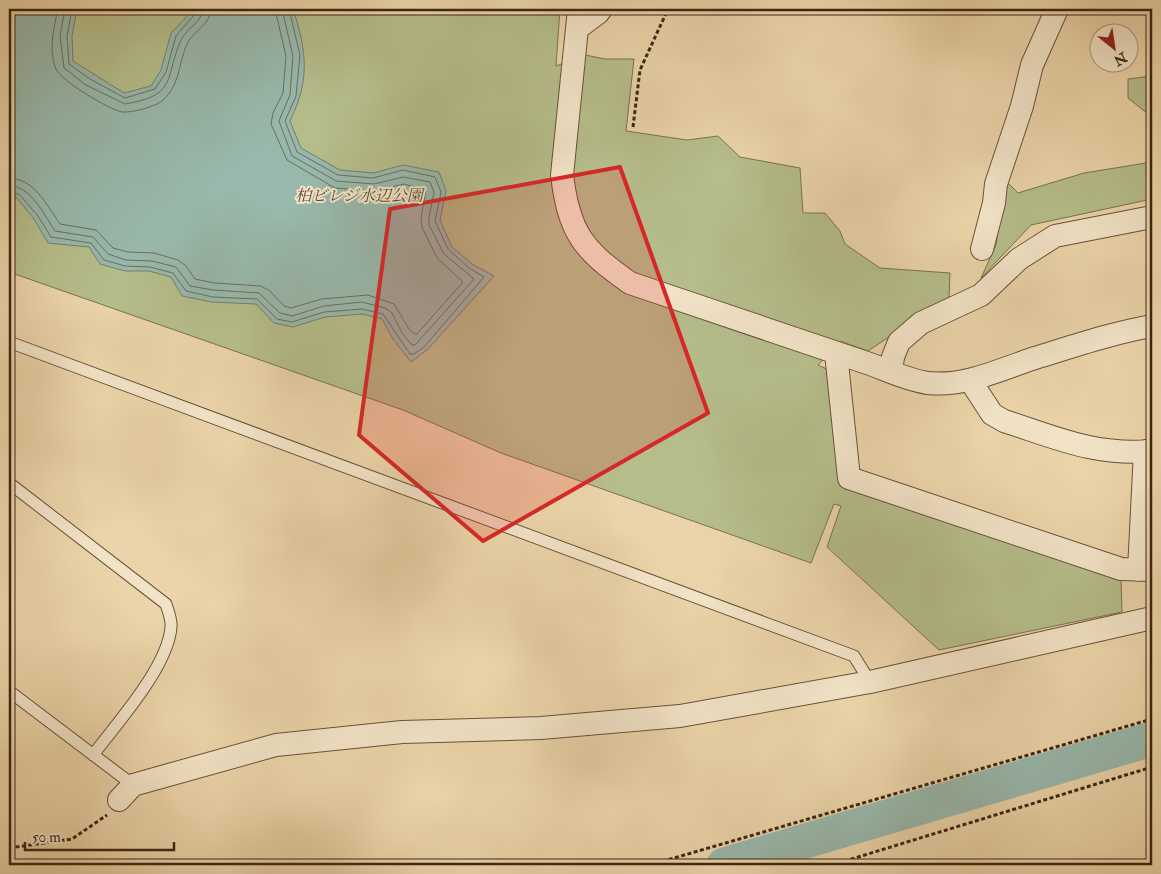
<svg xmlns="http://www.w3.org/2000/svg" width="1161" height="874" viewBox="0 0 1161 874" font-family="'IM FELL Double Pica','Noto Serif JP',serif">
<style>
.green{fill:#b5bd8a;stroke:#797250}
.water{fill:#98b8ab;stroke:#747e6f}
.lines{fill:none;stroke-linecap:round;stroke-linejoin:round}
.shore{stroke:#6a6f60;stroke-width:1}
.river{stroke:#98b8ab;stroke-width:35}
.lane-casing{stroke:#68523a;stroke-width:13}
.street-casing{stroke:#68523a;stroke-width:24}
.path{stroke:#3d2615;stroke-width:3;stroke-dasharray:4 2.5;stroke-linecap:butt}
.lane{stroke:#f2e3c7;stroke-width:11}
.street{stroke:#f2e3c7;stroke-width:22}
.marked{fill:#d62828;fill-opacity:0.2;stroke:#d62828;stroke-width:4;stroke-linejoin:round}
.labels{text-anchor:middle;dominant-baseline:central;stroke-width:4;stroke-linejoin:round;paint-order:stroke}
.park-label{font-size:16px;font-style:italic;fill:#5b4c32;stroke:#f2e3c7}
</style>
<rect width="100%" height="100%" fill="#ebd4a9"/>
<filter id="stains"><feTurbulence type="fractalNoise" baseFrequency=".004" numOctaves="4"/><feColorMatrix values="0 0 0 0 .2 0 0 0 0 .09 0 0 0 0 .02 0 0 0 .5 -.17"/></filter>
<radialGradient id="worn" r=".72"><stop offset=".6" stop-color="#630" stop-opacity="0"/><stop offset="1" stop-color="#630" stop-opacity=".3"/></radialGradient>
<path class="green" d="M9 9H560L556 66 585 55 605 59H634L626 131 687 140 718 136 740 157 800 168 803 213H825L840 231 845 244 880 268 950 273 949 297 868 351 840 341 818 365 831 371 841 465 1121 577 1122 612 939 650 827 547 841 506 834 504 811 563 501 453 403 410 9 272Z
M1152 76V124L1148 114 1128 98V79Z
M1152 156V199L1031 225 981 278 996 245 1005 180 1018 193 1084 173 1146 163Z"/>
<path class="water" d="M9 9H77L72 36 73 61 124 93 151 86 161 70 171 33 194 9H293C307 52 310 80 290 121L301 148 340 170 373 173 403 165 439 172 446 191 440 220 452 247 472 264 494 276 427 350 411 362 393 339 382 319 363 314 325 317 293 327 274 323 256 304 212 302 182 296 171 277 149 271H125L100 264 89 247 48 243 34 219 16 197 9 198Z"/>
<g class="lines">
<path class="shore" d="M58 9C54 27 48 51 56 69 61 81 110 110 122 112 132 113 154 107 162 101 181 85 178 62 188 42 195 30 210 25 211 9
M65 9 60 36 64 68 86 85 125 104C178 95 164 79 181 40 186 28 202 23 203 9
M72 9 67 36 69 64 90 79 125 98 155 89 166 72 176 36 195 14 197 9
M9 179C34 177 47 206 60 224L96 230 113 248 128 252 154 253 178 260 186 266 195 279 214 283 261 286 270 291 284 306 291 308 322 299 368 295 394 304 409 329 416 335 463 282 437 258 422 227 421 218 426 190 404 184 374 191 335 188 287 160 271 124 273 113 283 93 286 56 275 9
M9 186C31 185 44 215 55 231L93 237 108 254 126 260 152 261 176 267 190 286 213 290 259 293 280 313 292 316 324 306 362 302 385 308 392 313 402 333 412 345H415L474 279 444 254 429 225V217L434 192 430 182 403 177 374 184 336 181 292 156 279 121 290 95 293 56 282 9
M9 193 19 194 38 216 51 237 91 243 104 260 125 266 150 267 173 273 186 291 213 297 257 299 277 319 292 322 324 312 362 309 383 314 410 354H414L424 347 484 277 469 268 448 249 435 221 441 192 435 177 403 170 373 178 338 175 297 152 285 121 296 96 300 55 289 9"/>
<path class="river" d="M724 865 1152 739"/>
<g class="lane-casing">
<path id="lane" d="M9 342 854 656 870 682
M9 483 166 604C168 611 172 620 171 627 168 667 117 723 93 755
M9 691 133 785"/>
</g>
<g class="street-casing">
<path id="street" d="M579 9 562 175C569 233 583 250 630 283L867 363C887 370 907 380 928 383 965 387 1001 369 1035 358 1074 346 1112 333 1152 326
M578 28 598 13 601 9
M982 249 994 203 996 184 1022 106 1032 65 1057 9
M836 353 849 478 1121 569 1152 570
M891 372 893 357 899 342 921 323 981 295 1019 259 1055 236 1152 217
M970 380 992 414 1004 421C1057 438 1095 456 1152 451
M1139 570 1145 451
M119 800 133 785 276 745 402 732 541 728 680 716 870 682 1152 618"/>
</g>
<path class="path" d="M633 127 640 70 668 9
M9 848 72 839 107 815
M650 865 1152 719
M832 865 1152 767"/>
<use href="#lane" class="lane"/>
<use href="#street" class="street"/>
</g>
<path class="marked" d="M620 167 708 413 483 541 359 435 390 209Z"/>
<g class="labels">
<g class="park-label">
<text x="359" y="196">柏ビレジ水辺公園</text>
</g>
</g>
<rect width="1161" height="874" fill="none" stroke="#ebd4a9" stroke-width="30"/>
<rect x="10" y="10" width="1141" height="854" fill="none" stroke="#3d2615" stroke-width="2.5"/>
<rect x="15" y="15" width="1131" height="844" fill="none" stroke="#3d2615"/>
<g transform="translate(1114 48) rotate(150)"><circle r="24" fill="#f2e3c7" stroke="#aa9780"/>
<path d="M0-4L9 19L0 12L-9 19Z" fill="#8f2418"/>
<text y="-8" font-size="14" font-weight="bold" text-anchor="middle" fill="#3d2615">N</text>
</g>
<path d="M25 842v8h149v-8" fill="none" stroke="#3d2615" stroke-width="2.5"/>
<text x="32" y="842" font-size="15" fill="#3d2615" stroke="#f2e3c7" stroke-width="4" paint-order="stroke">50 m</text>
<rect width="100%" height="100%" filter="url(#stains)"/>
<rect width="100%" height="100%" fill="url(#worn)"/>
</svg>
